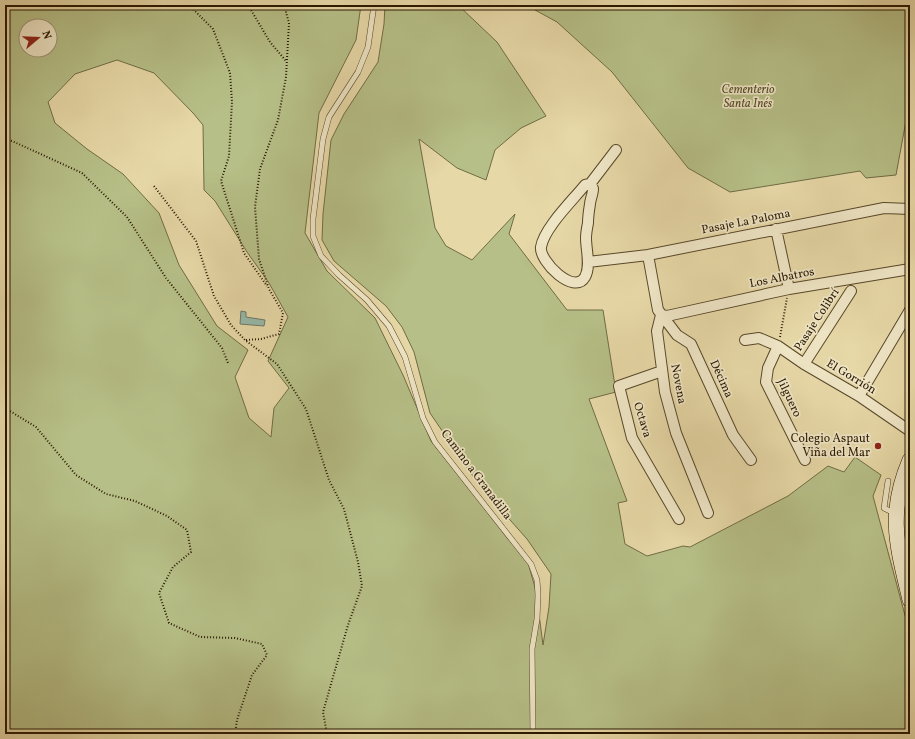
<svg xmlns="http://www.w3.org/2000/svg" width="915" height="739" viewBox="0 0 915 739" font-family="Vollkorn,serif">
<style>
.green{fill:#b6bf87;stroke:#706c44;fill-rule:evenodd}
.water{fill:#97b9ab;stroke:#6b7967}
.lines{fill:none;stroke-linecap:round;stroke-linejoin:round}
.service-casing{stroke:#58482a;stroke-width:6}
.minor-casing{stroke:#58482a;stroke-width:12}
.secondary-casing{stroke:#291800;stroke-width:16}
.path{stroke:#291800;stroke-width:2;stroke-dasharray:1 2;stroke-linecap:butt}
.service{stroke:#efe6c6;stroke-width:5}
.minor{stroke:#efe6c6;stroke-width:10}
.secondary{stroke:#efe6c6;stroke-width:15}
.poi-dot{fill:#8f2418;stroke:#efe6c6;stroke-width:1.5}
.labels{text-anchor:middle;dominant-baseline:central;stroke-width:3.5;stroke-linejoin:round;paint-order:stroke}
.park-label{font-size:12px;font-style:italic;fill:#534a28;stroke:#efe6c6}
.street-label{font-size:12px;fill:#291800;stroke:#efe6c6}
.poi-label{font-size:12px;fill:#291800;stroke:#efe6c6;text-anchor:end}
</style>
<rect width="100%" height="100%" fill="#e7d8a7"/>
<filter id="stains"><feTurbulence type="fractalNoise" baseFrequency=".005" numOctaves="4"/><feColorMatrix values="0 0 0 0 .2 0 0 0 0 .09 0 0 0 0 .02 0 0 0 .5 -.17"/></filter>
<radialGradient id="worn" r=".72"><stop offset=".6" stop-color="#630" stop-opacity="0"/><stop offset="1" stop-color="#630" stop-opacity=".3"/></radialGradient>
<path class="green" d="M5 5H361L356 40 319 113 305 233 327 271 375 318 403 375 431 441 528 563 536 591 543 645 549 607 551 574 527 539 479 485 430 413 414 352 402 327 386 306 334 261 322 240 323 214 331 140 344 114 378 62 384 24 385 5H458L497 42 546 116 521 128 495 150 486 180 457 168 419 139 435 228 446 246 472 260 515 214 509 234 567 310H603L616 392 589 399 627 501 618 503 625 544 647 556 683 546 690 547 788 496 828 466 844 472 855 457 881 475 873 496 910 634V734H5ZM26 26H50V50H26ZM117 60 154 73 193 113 203 125 204 190 215 201 247 252 269 283 288 317 268 361 289 388 274 408 271 437 249 418 235 377 248 350 217 326 179 265 159 213 123 174 87 149 55 123 48 102 75 74Z
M526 5H910V99L896 175 866 178 860 171 730 192 688 168 612 72 557 22Z
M910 483V545H908L905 509Z"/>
<path class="water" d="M241 311 246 312V317L265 320 264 326 240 324Z"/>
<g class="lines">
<g class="service-casing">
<path id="service" d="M374 5 368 47 358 72 329 117 323 139 313 219V236L321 256 339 275 367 300 389 326 405 357 423 418 435 442 531 564 537 580 538 595 537 619 532 649 533 734
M888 481 884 508 894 513"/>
</g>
<g class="minor-casing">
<path id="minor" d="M590 184C592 186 593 187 593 189 593 194 590 200 590 204 589 210 588 217 588 223 587 228 586 233 586 238 586 250 591 266 585 277 574 296 539 261 541 247 544 228 573 200 585 185L590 184 616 150
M776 229 789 289
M648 255 658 310 677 335 691 344 733 435 751 460
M588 262 648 255 884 208 910 209
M661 315 667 316 789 289 910 269
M661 315 657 331 665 392 676 433 708 513
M745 340 759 338 778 346 804 364 859 396 910 431
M778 346 768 368 766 382 805 460
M804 364 851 291
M662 371 619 386 632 438 679 519
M859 396 910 310"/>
</g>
<g class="secondary-casing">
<path id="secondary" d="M910 460C887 514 897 545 910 600"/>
</g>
<path class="path" d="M189 5 213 29 230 73 232 102 229 156 221 181 244 253 267 286
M248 5 270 42 286 61
M5 140 12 141 82 173 127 217 166 278 222 348 228 363
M154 186 196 241 214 296 231 325 245 340 277 364 306 409 329 480 344 509 358 562 362 586 348 625 323 712 327 734
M780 337 787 298
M246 340 261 339 279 334 283 313 269 289 259 259 255 207 260 169 278 120 286 77 289 23 284 5
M5 408 36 427 76 475 106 494 135 501 167 516 187 530 191 552 173 567 159 593 169 623 200 637 235 638 262 644 267 655 252 675 237 720 235 734"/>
<use href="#service" class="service"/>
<use href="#minor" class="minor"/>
<use href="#secondary" class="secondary"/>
</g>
<circle class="poi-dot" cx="878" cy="446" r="4"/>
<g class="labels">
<g class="park-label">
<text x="748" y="90">Cementerio<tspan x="748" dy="14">Santa Inés</tspan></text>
</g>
<g class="street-label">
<text transform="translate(746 222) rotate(-11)">Pasaje La Paloma</text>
<text transform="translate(782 278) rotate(-11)">Los Albatros</text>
<text transform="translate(817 320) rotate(-57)">Pasaje Colibrí</text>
<text transform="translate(851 377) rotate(31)">El Gorrión</text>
<text transform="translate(721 379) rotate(66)">Décima</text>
<text transform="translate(678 384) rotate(79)">Novena</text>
<text transform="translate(789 398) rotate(65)">Jilguero</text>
<text transform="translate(642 420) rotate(73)">Octava</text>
<text transform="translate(476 475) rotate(53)">Camino a Granadilla</text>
</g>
<g class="poi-label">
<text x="870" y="439">Colegio Aspaut<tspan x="870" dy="14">Viña del Mar</tspan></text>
</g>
</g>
<rect width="915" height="739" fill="none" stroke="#e7d8a7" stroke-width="20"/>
<rect x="6" y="6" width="903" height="727" fill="none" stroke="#291800" stroke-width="2"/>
<rect x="10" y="10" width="895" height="719" fill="none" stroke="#291800"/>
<g transform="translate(38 38) rotate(71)"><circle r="19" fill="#efe6c6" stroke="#a09477"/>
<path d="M0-3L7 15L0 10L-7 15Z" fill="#8f2418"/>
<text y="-6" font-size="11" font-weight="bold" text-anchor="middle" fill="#291800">N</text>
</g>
<rect width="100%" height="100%" filter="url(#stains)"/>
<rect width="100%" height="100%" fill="url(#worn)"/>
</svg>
